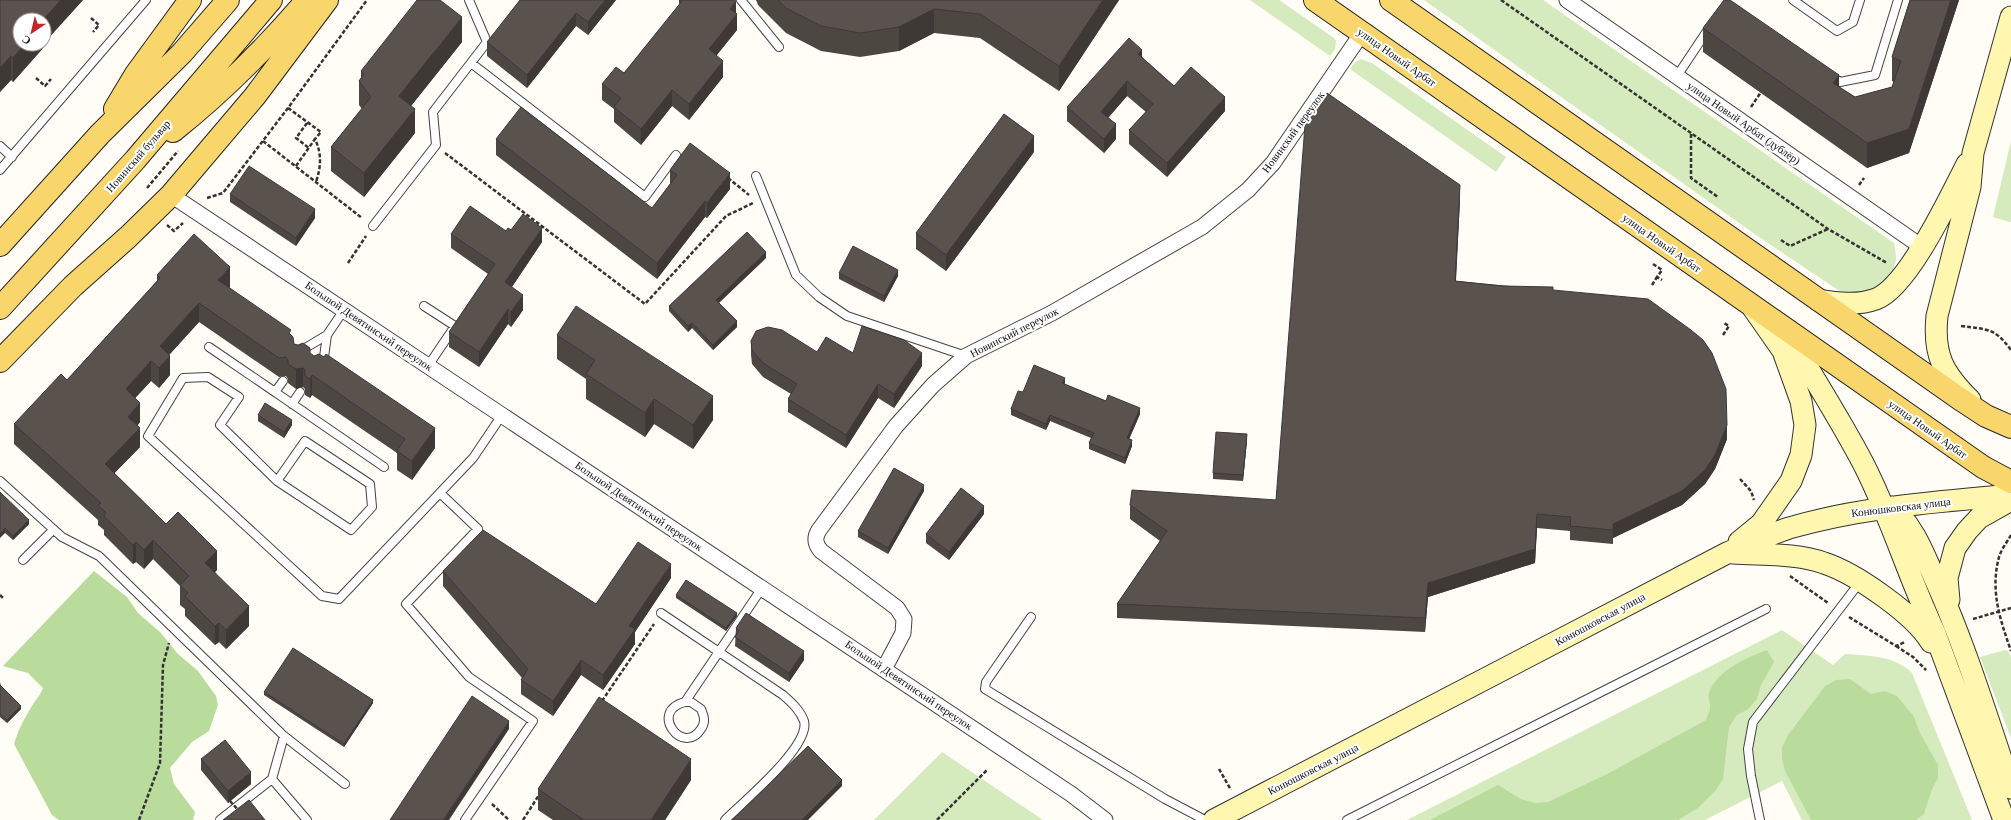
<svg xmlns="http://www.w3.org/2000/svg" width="2011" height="820" viewBox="0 0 2011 820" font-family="Georgia,serif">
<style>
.green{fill:#d5ebbd}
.forest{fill:#b9dc9c}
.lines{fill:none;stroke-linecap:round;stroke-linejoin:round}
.service-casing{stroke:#444;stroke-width:10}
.minor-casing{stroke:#444;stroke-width:17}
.secondary-casing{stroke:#333;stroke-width:23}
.primary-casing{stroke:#222;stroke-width:24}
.path{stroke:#333;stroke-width:2.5;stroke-dasharray:4 2;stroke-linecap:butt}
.service{stroke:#fff;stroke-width:8}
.minor{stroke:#fff;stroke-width:15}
.secondary{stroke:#fff6b0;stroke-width:21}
.primary{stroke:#f9d66b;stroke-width:22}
.path-bridge{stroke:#333;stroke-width:2.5;stroke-dasharray:4 2;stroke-linecap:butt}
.wall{fill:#4d4742}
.shaded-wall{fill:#3f3936}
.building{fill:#5a524d;stroke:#3f3936}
.labels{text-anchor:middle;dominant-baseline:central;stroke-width:4;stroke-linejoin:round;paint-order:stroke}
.street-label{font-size:11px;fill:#111;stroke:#fff}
</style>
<rect width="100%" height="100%" fill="#fffdf5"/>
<path class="green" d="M1250 0H1279L1334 38 1336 41 1335 49 1330 56Z
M1424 0H1543L1894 243C1895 248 1896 254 1896 259 1895 277 1871 298 1852 296 1848 295 1842 292 1838 290L1759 237Z
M1361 59 1372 63 1506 157 1496 172 1350 69 1355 62Z
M2011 141V222H2010L1993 217Z
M1782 630 1833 665 1845 654C1869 656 1894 655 1912 673L1972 820H1802L1782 781 1705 820H1407Z
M2005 650 2008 651 2011 657V738L1980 657Z
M942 752 1043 820H874Z"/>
<path class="forest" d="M94 571 127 597 138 613 160 632 178 654 198 671 216 696 218 705 209 731 192 742 170 768 174 784 195 812 193 820H59L52 815 14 744C18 730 24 719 32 706 36 699 40 696 43 688L28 673 3 666Z
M1767 650 1774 662 1761 685 1757 699 1748 709 1737 715 1729 727 1723 779 1716 790 1698 808 1678 820H1430L1498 785 1521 799 1535 803 1548 802 1609 773 1706 720C1707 716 1710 712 1710 708 1711 703 1707 698 1709 693 1717 670 1746 658 1767 650Z
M1850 679 1871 694 1885 691 1897 696 1914 717 1919 731 1938 765V778L1932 789 1924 814 1916 820H1811L1785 771 1782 759V747L1788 735 1825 686 1836 680Z"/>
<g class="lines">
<g class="service-casing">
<path id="service" d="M741 0 779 47
M1793 0 1837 31 1853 22 1860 0
M471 63 645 197 676 155
M1677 76 1709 28
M1831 76 1840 82 1875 75 1898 0
M0 146 12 157
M0 170 146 0
M756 176 796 275 819 297 847 316 966 356
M373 226 436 145 433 112 487 42 469 0
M424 306 455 326 428 366
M209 347 275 392
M302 354 307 347 327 335
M319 365 324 357 327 335 344 310
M283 381 275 392 384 467
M292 404 300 392
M0 481 62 537 99 556 284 736 345 784
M277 481 305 441 370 484 372 507 351 530 277 481 220 425 239 397 208 377 183 378 148 436 322 596 339 599 473 458 502 415
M440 493 478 529 406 604 469 677 533 721 465 820
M23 560 53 530
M661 613 783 695C791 702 800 710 804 721 811 746 743 802 725 820
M1031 617 986 682 985 689 1165 799 1205 820
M685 702H691L701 709C704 716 706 722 701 729 683 757 648 711 685 702L762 588
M272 779 307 820
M220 820 272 779 284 736
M1347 820 1766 609
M1760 820 1751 776 1748 749 1753 722 1860 582"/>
</g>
<g class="minor-casing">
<path id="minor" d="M1567 0 1922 247
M171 195 1071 794 1105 820
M884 669 903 633 904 619 897 608 821 551C815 544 814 538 819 530L896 426 933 385 966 356 1052 313 1202 227 1248 190 1273 163 1362 33"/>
</g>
<g class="secondary-casing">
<path id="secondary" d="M1818 300C1837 303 1857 306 1876 299 1908 287 1950 197 1967 164
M1785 329C1810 373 1839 417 1863 463 1891 517 1908 576 1934 631L2004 820
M1970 400C1943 373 1933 355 1937 316L1970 187 1973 153 2011 17
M1892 507C1914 527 1923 552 1935 579 1966 647 1987 718 2011 788
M1739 542 1761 524 1791 481 1801 455 1805 425 1801 401 1783 351 1753 308
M1733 553C1763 555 1796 553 1824 563 1855 573 1914 614 1931 642
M1949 600 1947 578 1955 548 1967 531 1979 518 2011 500
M1214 820 1727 553C1747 545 1768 535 1789 528 1861 507 1937 502 2011 495"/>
</g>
<g class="primary-casing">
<path id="primary" d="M1315 0 1983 467 2011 482
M1391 0 1960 399 1986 416 2011 427
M115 109 136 74 190 0
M173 131C222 92 266 48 307 0
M0 245 100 134 182 53 228 0
M0 308 135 160 271 0
M0 361 73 286 128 237 171 195 255 96 327 0"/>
</g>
<path class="path" d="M1501 0 1828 229 1887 263
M91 18 99 25 93 32
M36 78 45 86 51 79
M1751 107 1761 92
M288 108 321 132 315 139
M307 123 296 138 309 148
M1691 134V178L1718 197
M263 141 362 218
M445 153 645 304 726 216 753 203
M296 166 315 139C322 154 321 167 316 182
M728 178 749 195
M1859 185 1864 178
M147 188 178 151
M207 198 223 193 288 108 367 0
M167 225 174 231 183 223
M1781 240 1790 246 1828 229
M348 263 366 236
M1653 264 1662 270 1657 277 1662 280
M1652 285 1657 277
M1961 326C1988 330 1994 327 2011 350
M1723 335 1729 326 1724 323
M1740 479 1751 491 1754 500
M2011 535C2007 542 2001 550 1999 557 1990 591 2000 619 2011 651
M1790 576 1828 603
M0 595 3 598
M1849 617 1896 646 1905 642
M1973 619 2011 608
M1896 646 1913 657 1926 670
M602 701 654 624
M1219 769 1231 790
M492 804 509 820
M139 820 160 763 163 665 169 643
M523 820 539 795
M937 820 987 770"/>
<use href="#service" class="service"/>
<use href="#minor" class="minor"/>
<use href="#secondary" class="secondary"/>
<use href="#primary" class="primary"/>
<path class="path-bridge" d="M230 801 239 811"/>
</g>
<path class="wall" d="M0 0H83L44 43V47L13 82 11 80 0 92Z
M616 0 588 35 576 26 527 88 487 56V42Z
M679 0H734L736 13 737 30 716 55 723 77 689 120 672 106 641 145 614 122V109L602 100V84L624 73 679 6Z
M756 0H1119L1059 91 980 38 934 33 899 51 860 57 821 51 786 33 758 5Z
M1910 0H1959L1909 153 1867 168 1703 52V28L1839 87 1855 97 1892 87 1894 82 1892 81V57Z
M462 42 411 106 415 133 364 197 331 171V147L362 109 359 105V81L361 78V71Z
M1142 57 1174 86 1225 111 1167 177 1129 144V130L1146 112 1127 96 1108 118 1116 139 1104 153 1067 121V107Z
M496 139 652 208 670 184V170L730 189 707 218 705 217 657 279 496 155Z
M1034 152 946 271 916 249V233Z
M230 194 315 218 296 246 230 202Z
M1460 199 1456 281 1553 290 1727 439 1715 469 1705 484 1682 505 1613 538V544L1570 540V531L1537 528 1535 563 1428 597 1425 632 1117 618V604L1160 541 1130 519V505L1276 500Z
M511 230 542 242 512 287 523 310 511 327 508 324 479 367 449 347V332L488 274 451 248V234L506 231Z
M766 258 719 303 737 327 713 350 692 328 688 332 669 311V306Z
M839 273 898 276 884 302 839 279Z
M157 275 230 287 229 288 291 335 294 344 310 353 435 448 412 480 397 470V453L312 395 310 398 305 395V389L303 387 296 389 288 383V379L286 376 279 377 199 322 169 355 170 375 159 388 151 381 135 398 140 422 137 426 140 447 114 473 166 524 217 570 215 572 249 626 226 649 219 642 215 645 185 616V609L180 605V586L153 559 144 569 136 562 133 564 104 535V530L98 525V520L14 444V424L67 380 157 281Z
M557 335 713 420 693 449 654 424 645 437 586 399V379L557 359Z
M751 341 817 352 853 353 922 366 894 408 878 398 846 448 788 412V399L791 394 763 377 752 364 751 355Z
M1065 383 1064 384 1106 401 1140 414 1129 439 1132 446 1125 464 1089 449V443L1091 438 1050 421 1046 430 1011 415V409L1023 392Z
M258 415 292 425 284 438 258 421Z
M1247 440 1243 481 1213 479V473Z
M924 491 888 554 858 537V531Z
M0 492 29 524 13 540 5 533Z
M984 514 949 560 926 543V534Z
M443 571 596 604 671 578 635 632V644L603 690 581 675 553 716 521 694V680L522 678 443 586Z
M676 595 737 616 726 631 676 598Z
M736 628 804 660 789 682 735 646Z
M0 682 1 686 21 709 7 723 0 717Z
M264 692 373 703 344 747 264 695Z
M201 759 251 784 228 803 201 770Z
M691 780 665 820H553L538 810V789Z"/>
<path class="shaded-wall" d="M61 0H83L44 43V47L13 82V58L25 44H44V20H43Z
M605 0H616L588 35V22Z
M1103 0H1119L1059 91V66Z
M1951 0H1959L1909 153 1867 168V143Z
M736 1V15L737 14V30L709 65V49L730 9Z
M934 9V33L899 51V27Z
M576 13V26L527 88V75Z
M462 17V42L399 121V96Z
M1142 50V64L1138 54Z
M11 56V80L0 92V68Z
M723 61V77L689 120V104Z
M1839 75V99L1833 83Z
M1127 81V96L1101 126V112Z
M672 90V106L641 145V129Z
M1225 97V111L1167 177V163Z
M415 109V133L364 197V173Z
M1116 124V139L1104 153V139Z
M1034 136V152L946 271V255Z
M730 173V189L707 218V203Z
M1460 185V199L1455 295V281Z
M705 201V217L657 279V263Z
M315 209V218L296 246V238Z
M542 228V242L505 297V282Z
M766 252V258L716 305V300Z
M230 267V287L218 300V280Z
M898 270V276L884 302V296Z
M523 295V310L511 327V312Z
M199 303V322L160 365V346Z
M508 309V324L479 367V352Z
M737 321V327L713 350V345Z
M692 323V328L688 332V326Z
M922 353V366L894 408V394Z
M170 356V375L159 388V368Z
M151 361V381L126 408V389Z
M303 368V387L296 389V369Z
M312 375V395L310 398V379Z
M1065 378V383L1062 389V383Z
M878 384V398L846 448V435Z
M713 396V420L693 449V425Z
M654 399V424L645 437V413Z
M140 403V422L128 436V417Z
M1140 408V414L1127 444V438Z
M1050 415V421L1046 430V424Z
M292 420V425L284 438V432Z
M1727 425V439L1715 469 1705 484 1682 505 1613 538V544V524Z
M140 428V447L105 483V464Z
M435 428V448L412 480V461Z
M1247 434V440L1243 481V475Z
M1132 440V446L1125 464V458Z
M924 485V491L888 554V548Z
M984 506V514L949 560V552Z
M1537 514V528L1535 563 1428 597 1425 632V618L1428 583Z
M29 520V524L13 540V536Z
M5 528V533L0 538V534Z
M153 540V559L144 569V550Z
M136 542V562L133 564V545Z
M217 551V570L205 582V563Z
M671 564V578L635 632V644L603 690V675L629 626Z
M249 606V626L226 649V630Z
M737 613V616L726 631V628Z
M219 623V642L215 645V626Z
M804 651V660L789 682V673Z
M581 660V675L553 716V701Z
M373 700V703L344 747V744Z
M21 706V709L7 723V720Z
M509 721V729L449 820H443Z
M691 759V780L665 820H651Z
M251 772V784L228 803V791Z
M842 780V786L808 820H802Z"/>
<path class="building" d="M0 0H61L43 20H20V44H25L13 58 11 56 0 68Z
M417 0H440L462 17 399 96 415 109 364 173 331 147 371 97 359 81 364 74 361 71Z
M520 0H605L588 22 576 13 527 75 487 42Z
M681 0H734L736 1 730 9 737 14 709 49 723 61 689 104 672 90 641 129 614 107 621 98 602 84 616 67 624 73 682 1Z
M778 0H1103L1059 66 980 14 934 9 899 27 860 33 821 26 786 8Z
M1724 0H1730L1839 75 1833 83 1855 97 1892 87 1901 61 1892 57 1910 0H1951L1909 129 1867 143 1703 28Z
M1129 38 1142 50 1138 54 1174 86 1191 67 1225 97 1167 163 1129 130 1153 104 1127 81 1101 112 1116 124 1104 139 1067 107Z
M1327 93 1460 185 1455 281 1502 286 1553 287V290L1648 299 1691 330 1703 340 1712 353 1726 389 1727 425 1715 455 1705 470 1682 491 1613 524V530L1570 526 1571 517 1537 514 1535 549 1428 583 1425 618 1117 604 1167 531 1130 505 1132 490 1276 500 1305 125Z
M521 107 652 208 677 175 670 170 690 143 730 173 707 203 705 201 657 263 496 139Z
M1004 114 1034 136 946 255 916 233Z
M249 166 315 209 296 238 230 194Z
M470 206 506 231 508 228 511 230 523 214 542 228 505 282 523 295 511 312 508 309 479 352 449 332 495 264 451 234Z
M747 232 766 252 716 300 737 321 713 345 692 323 688 326 669 306Z
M194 234 230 267 218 280 291 330 289 333 293 337 294 344 298 345 303 343 310 348V353L314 356 319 354 324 357 326 354 435 428 412 461 397 451 405 439 312 375 310 379 305 376V370L303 368 296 369 288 364V360L286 357 279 358 199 303 160 346 170 356 159 368 151 361 126 389 140 403 128 417 140 428 105 464 166 524 178 512 217 551 205 563 249 606 226 630 219 623 215 626 185 596 188 593 180 585 189 576 153 540 144 550 136 542 133 545 104 516 106 513 98 505 101 503 14 424 61 374 67 380 160 278 157 275Z
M853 246 898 270 884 296 839 273Z
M576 306 713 396 693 425 654 399 645 413 586 374 595 360 557 335Z
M862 326 904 340 922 353 894 394 878 384 846 435 788 399 797 384 763 363 752 350 751 341 756 331 768 327 782 330 817 352 826 337 853 353Z
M1034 365 1065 378 1062 383 1106 401 1108 395 1140 408 1127 438 1132 440 1125 458 1089 443 1094 433 1050 415 1046 424 1011 409 1018 391 1023 392Z
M265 403 292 420 284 432 258 415Z
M1216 432 1247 434 1243 475 1213 473Z
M894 468 924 485 888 548 858 531Z
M961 488 984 506 949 552 926 534Z
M0 492 29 520 13 536 5 528 0 534Z
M483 530 596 604 638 542 671 564 629 626 635 629 603 675 581 660 553 701 521 680 528 669 443 571Z
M686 580 737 613 726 628 676 595Z
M746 613 804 651 789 673 735 637 739 631 736 628Z
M293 648 373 700 344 744 264 692Z
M0 685 21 706 7 720 0 714Z
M472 696 509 721 443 820H390Z
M599 697 691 759 651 820H584L538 789Z
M225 740 251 772 228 791 201 759Z
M808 746 842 780 802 820H732Z
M249 800 265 820H223Z"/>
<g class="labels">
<g class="street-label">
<text transform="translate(1397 57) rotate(35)">улица Новый Арбат</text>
<text transform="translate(1744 123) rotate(35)">улица Новый Арбат (дублёр)</text>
<text transform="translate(1293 132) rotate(-54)">Новинский переулок</text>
<text transform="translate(138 156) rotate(-49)">Новинский бульвар</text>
<text transform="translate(1662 243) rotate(35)">улица Новый Арбат</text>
<text transform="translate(369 326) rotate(34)">Большой Девятинский переулок</text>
<text transform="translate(1014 332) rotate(-27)">Новинский переулок</text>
<text transform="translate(1928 429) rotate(35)">улица Новый Арбат</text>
<text transform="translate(639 506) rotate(34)">Большой Девятинский переулок</text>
<text transform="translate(1901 507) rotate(-7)">Конюшковская улица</text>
<text transform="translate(1600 619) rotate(-28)">Конюшковская улица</text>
<text transform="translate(909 685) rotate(34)">Большой Девятинский переулок</text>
<text transform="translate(1313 769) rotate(-27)">Конюшковская улица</text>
</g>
</g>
<g transform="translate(32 32) rotate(215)"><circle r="19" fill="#ffffff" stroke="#a0a0a0"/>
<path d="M0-3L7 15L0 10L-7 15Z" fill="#c4262e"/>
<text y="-6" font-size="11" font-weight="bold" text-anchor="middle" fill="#111111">С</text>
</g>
</svg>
